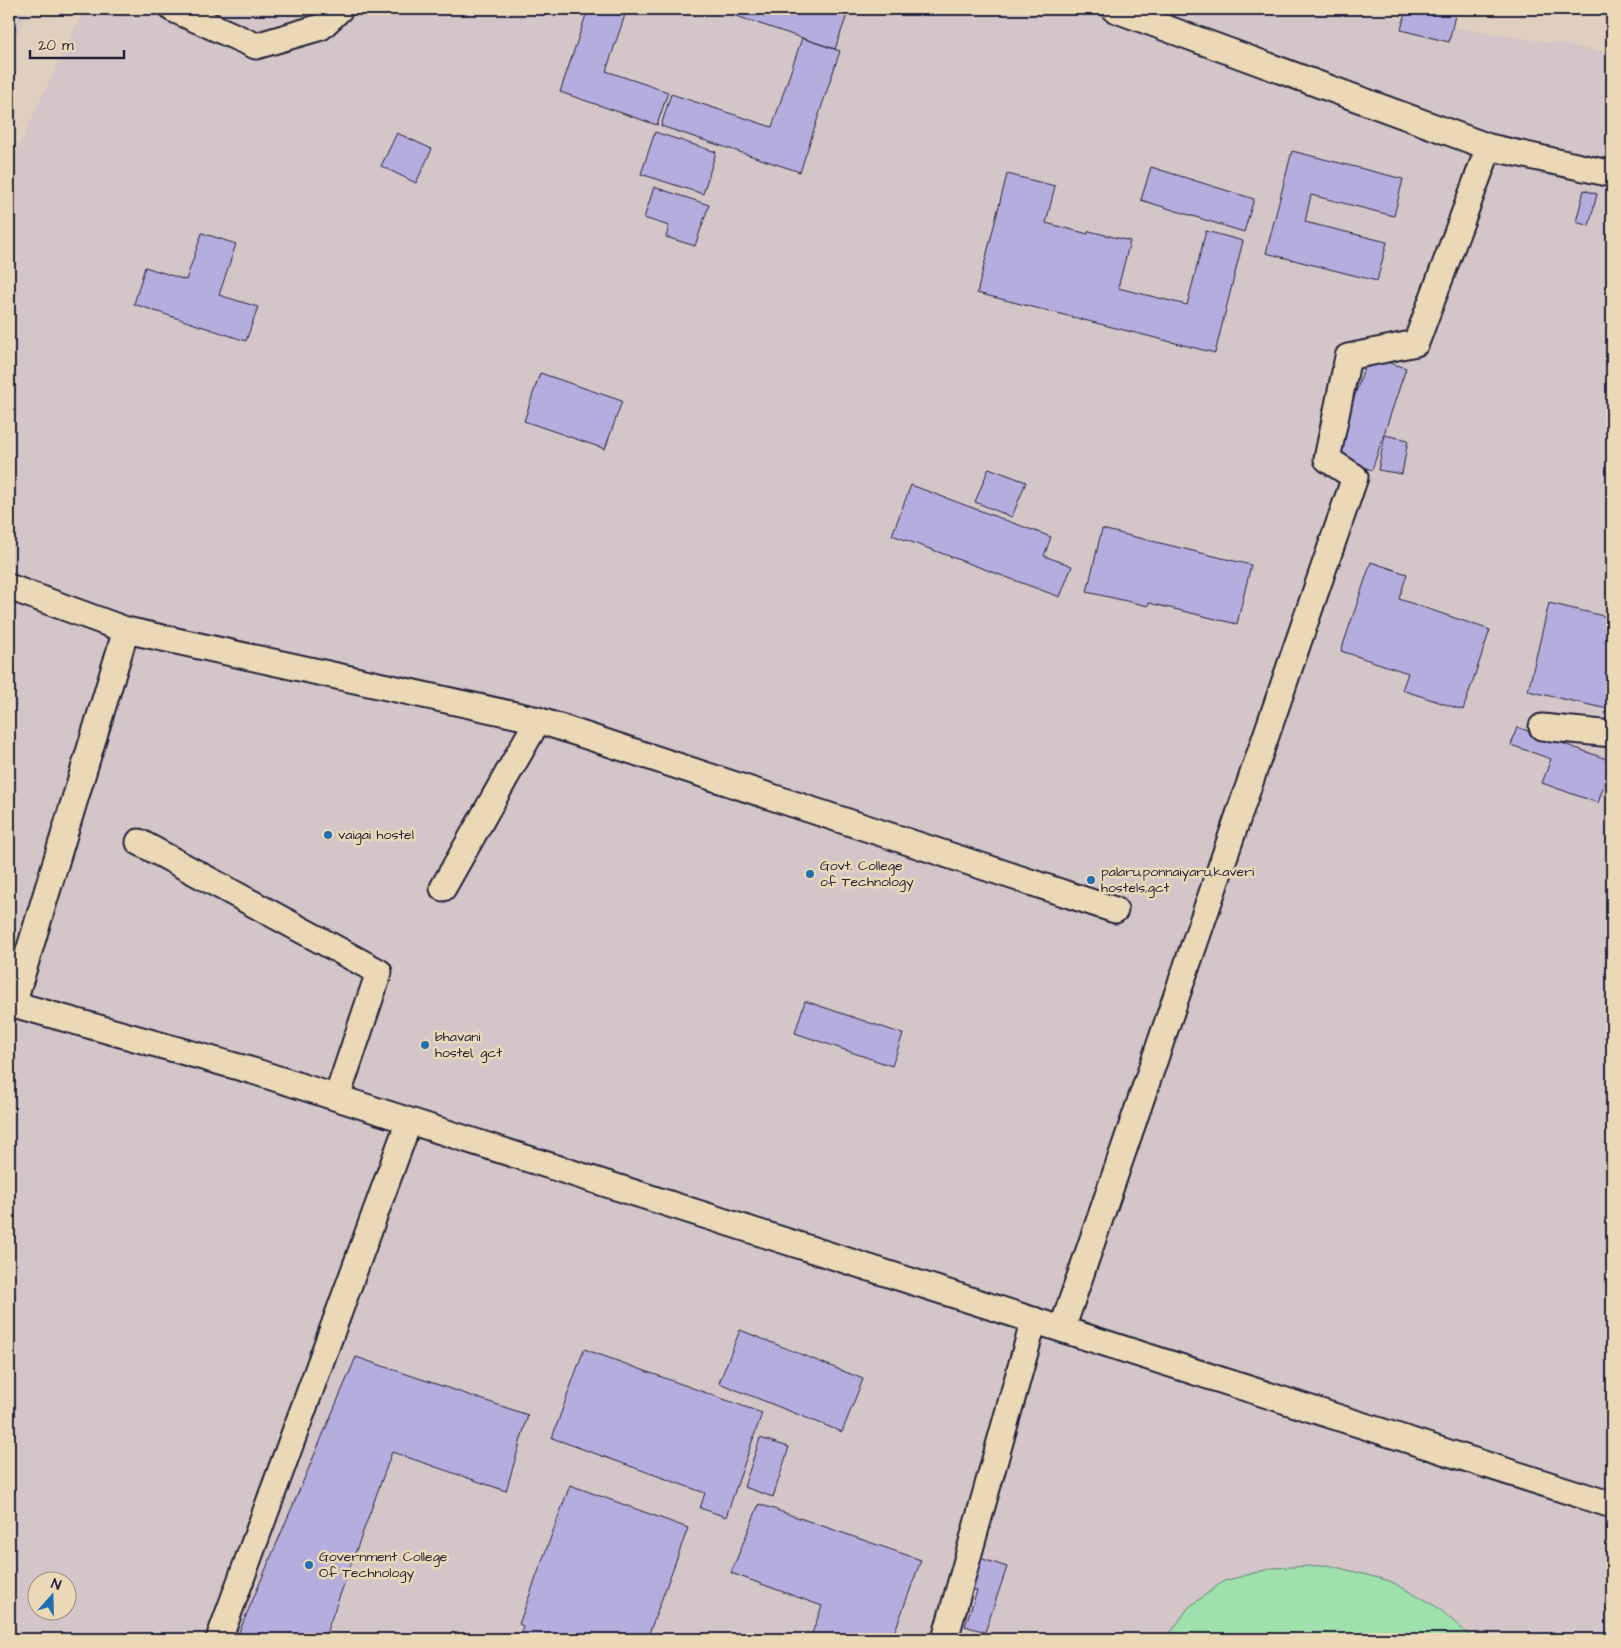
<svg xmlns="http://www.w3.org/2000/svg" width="1621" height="1648" viewBox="0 0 1621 1648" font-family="'Architects Daughter',sans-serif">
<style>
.built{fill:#d3c5c8;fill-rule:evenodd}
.green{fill:#9ee1ac;stroke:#608274}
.building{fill:#b6addf;stroke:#22223b}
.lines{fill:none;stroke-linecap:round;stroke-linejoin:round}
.minor-casing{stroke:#22223b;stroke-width:29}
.minor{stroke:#ebd8b6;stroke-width:25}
.poi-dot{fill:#1f6fb2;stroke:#ebd8b6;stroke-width:2}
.labels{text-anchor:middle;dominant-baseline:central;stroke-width:5;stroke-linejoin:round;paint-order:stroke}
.poi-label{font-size:14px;fill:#22223b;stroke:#ebd8b6;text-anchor:start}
</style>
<rect width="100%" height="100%" fill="#e0cfbe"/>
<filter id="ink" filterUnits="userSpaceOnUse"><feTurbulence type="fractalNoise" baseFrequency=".02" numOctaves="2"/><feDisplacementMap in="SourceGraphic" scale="10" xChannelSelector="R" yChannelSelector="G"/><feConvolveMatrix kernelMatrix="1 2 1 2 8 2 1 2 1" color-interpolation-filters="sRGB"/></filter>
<g filter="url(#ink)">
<path class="built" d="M9 9H29L9 52Z
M84 9H1343L1612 53V1639H9V167ZM38 1580H68V1610H38Z"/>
<path class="green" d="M1328 1565 1390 1581 1437 1607 1474 1639H1166L1189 1607 1224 1581 1273 1568Z"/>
<path class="building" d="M588 9H627L606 71 668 92 657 125 560 92Z
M715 9H828L847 15 835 49Z
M1406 9H1446L1456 11 1449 42 1401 30Z
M802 38 840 51 800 172 661 126 671 94 772 127Z
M655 132 716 152 703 194 641 174Z
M397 133 432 149 416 183 381 166Z
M1292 151 1403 179 1394 216 1311 195 1305 222 1387 242 1377 281 1266 253Z
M1151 167 1254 199 1244 232 1141 200Z
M1007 174 1055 186 1046 223 1088 234 1089 231 1130 241 1118 288 1187 305 1206 231 1243 241 1215 353 977 293Z
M654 187 709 205 695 246 666 237 669 226 644 218Z
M1584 190 1597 194 1589 226 1576 222Z
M202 233 236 244 219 295 258 307 246 341 134 304 145 267 186 280Z
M1368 356 1406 368 1372 470 1334 458Z
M540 373 622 401 605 449 524 421Z
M1385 435 1408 440 1402 474 1378 470Z
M989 468 1026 482 1012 517 975 502Z
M911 485 1051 537 1044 556 1072 566 1060 597 892 535Z
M1102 529 1251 565 1237 624 1149 603 1148 606 1087 592Z
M1371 562 1407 574 1399 599 1490 630 1463 710 1402 690 1408 673 1341 651Z
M1549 603 1612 618V710L1528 691Z
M1517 727 1612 761 1598 803 1542 783 1551 759 1511 745Z
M805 1001 903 1034 892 1066 795 1033Z
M740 1330 863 1379 842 1432 719 1383Z
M584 1349 762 1413 726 1517 700 1508 705 1493 552 1438Z
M356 1357 528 1415 506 1491 392 1452 324 1639H236Z
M760 1438 789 1447 773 1497 744 1487Z
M570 1485 688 1528 647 1639H518L523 1626 519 1624Z
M759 1504 921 1560 892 1639H810L822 1606 731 1573Z
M974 1556 1007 1567 985 1632 965 1626 977 1591 964 1587Z"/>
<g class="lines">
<g class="minor-casing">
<path id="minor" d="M173 9 256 46 321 27 340 9
M1114 9 1489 147 1612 174
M9 587 126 630 538 720 1115 910
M1542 727 1612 734
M139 842 379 972 337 1097
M443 888 538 720
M13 1004 126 630
M9 1008 13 1004 253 1071 1612 1505
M1062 1329 1355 477 1327 459 1348 357 1416 343 1489 147
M219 1639 409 1121
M945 1639 1034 1320"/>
</g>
<use href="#minor" class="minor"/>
</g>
</g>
<g class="poi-dot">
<circle cx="328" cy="835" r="5"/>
<circle cx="810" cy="874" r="5"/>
<circle cx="1091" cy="880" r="5"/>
<circle cx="425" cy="1045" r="5"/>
<circle cx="309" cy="1565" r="5"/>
</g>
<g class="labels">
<g class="poi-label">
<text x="338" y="835">vaigai hostel</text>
<text x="820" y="866">Govt. College<tspan x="820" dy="16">of Technology</tspan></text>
<text x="1101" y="872">palaru,ponnaiyaru,kaveri<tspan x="1101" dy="16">hostels,gct</tspan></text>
<text x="435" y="1037">bhavani<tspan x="435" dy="16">hostel, gct</tspan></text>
<text x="319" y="1557">Government College<tspan x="319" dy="16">Of Technology</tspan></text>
</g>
</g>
<rect width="1621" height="1648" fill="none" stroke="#ebd8b6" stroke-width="30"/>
<rect x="15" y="15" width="1591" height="1618" fill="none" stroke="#22223b" stroke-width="2" filter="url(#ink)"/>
<g transform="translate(52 1596) rotate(20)"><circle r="24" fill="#ebd8b6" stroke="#9b8f85"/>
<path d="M0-4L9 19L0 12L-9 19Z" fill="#1f6fb2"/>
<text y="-8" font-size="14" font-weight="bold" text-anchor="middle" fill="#22223b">N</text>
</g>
<path d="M30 50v8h94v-8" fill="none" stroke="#22223b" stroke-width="2.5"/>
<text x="38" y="50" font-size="15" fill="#22223b" stroke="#ebd8b6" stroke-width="4" paint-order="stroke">20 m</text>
</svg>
